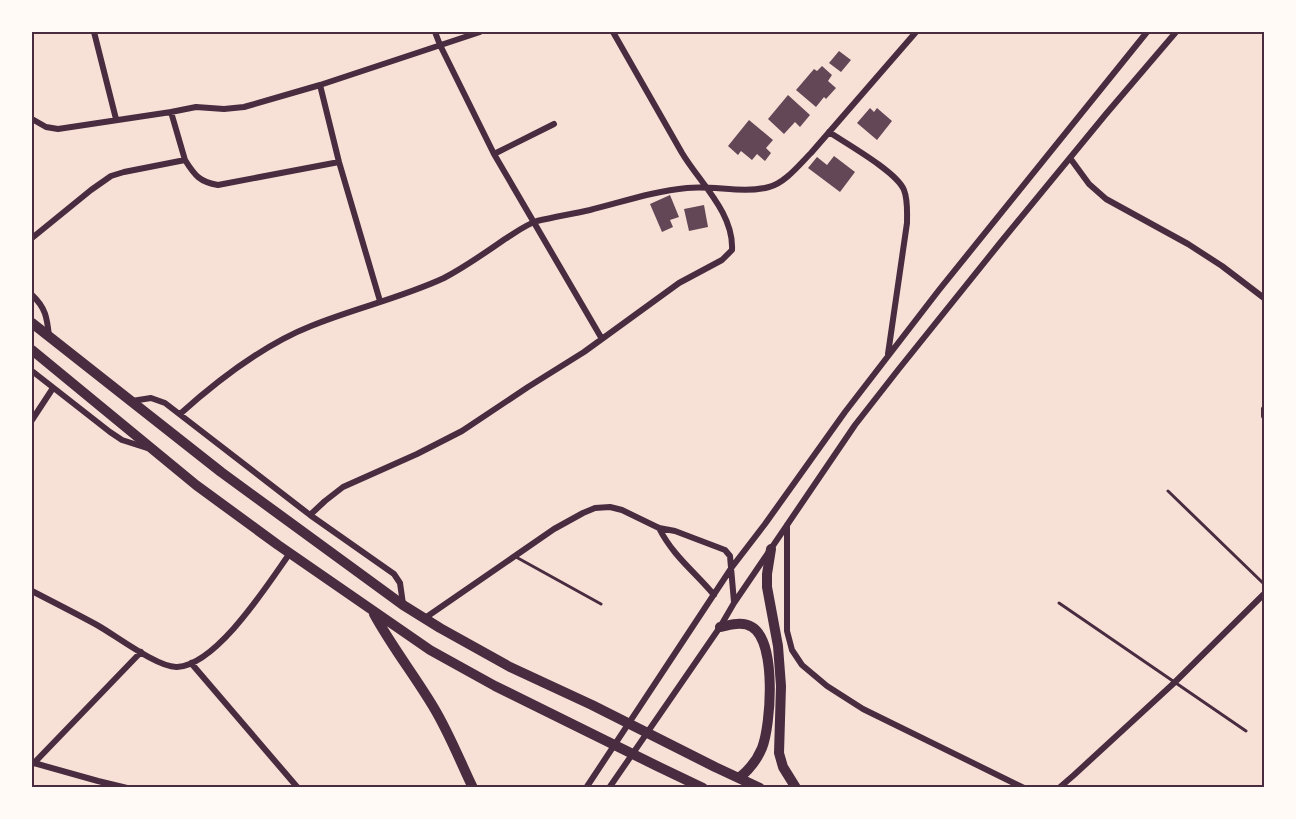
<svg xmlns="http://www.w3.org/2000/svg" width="1296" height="819" viewBox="0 0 1296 819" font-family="'Source Serif 4',serif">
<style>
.building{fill:#644757}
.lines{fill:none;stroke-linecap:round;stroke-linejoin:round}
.service{stroke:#4a2c40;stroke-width:3}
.minor{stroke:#4a2c40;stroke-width:6}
.trunk{stroke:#4a2c40;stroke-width:10}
.neatline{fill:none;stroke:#4a2c40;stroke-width:2}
</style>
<rect width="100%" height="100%" fill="#f7e1d7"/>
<path class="building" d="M839 51 851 60 841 72 829 63Z
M822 66 832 75 828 81 836 88 826 99 824 97 816 107 796 90 814 69 817 71Z
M788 95 810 115 800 127 795 122 784 134 768 119Z
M870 108 874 112 877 108 892 121 877 140 857 123Z
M749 120 773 140 766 148 771 153 765 161 757 154 752 160 741 151 738 155 728 146Z
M834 156 855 172 840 192 808 168 817 157 827 165Z
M670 195 679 217 670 220 673 227 662 232 650 204Z
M704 205 708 227 689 231 684 209Z"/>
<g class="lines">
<path class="service" d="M1168 491 1264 584
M516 557 601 604
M1059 603 1246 731"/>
<path class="minor" d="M94 32 116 119
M435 32 440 45 494 154 602 339
M320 85 339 162 380 301
M32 119 46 127 58 129 171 112
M829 132C847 144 897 172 904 190 908 200 907 212 907 223L888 354
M494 154 554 124
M1070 158 1089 184 1106 199 1188 244 1222 266 1264 298
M185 160C195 176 200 182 218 185L339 162
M32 238 91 190 111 176 124 172 185 160 171 112 196 107 224 109 244 107 320 85 480 32
M32 295C46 308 47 318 49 336
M32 371 110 432 122 440 147 448
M132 401 151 398 165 403 310 515 394 574 400 583 403 604
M1264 409V416
M180 414C219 379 263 345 311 326 355 308 401 298 444 278 465 267 485 253 505 239 515 233 525 225 537 221 554 217 572 214 590 210 622 202 654 191 687 188 714 185 742 194 769 187 785 183 799 165 811 153L916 32
M32 420 53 388
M310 515 325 501 343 487 417 454 462 431 528 387 584 352 679 283 722 260 732 250C734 213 700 183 682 153 659 113 636 72 613 32
M787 525V631L792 650 802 665 827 686 863 709 1024 788
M659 528C673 556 695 572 714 595
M32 591C53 602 75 613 97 625 115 635 158 668 177 667 217 665 268 584 290 553
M425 618 554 529 583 513 595 508 610 507 622 510 659 528 675 531 725 550 730 556 734 602
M191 663 298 788
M34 763 98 781 127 788
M32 764 34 763 141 652
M586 788 732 567 765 524 845 412 939 290 1147 32
M609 788 720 627 734 603 855 425 898 370 1000 243 1106 114 1176 32
M1059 788 1074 775 1174 683 1264 594"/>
<path class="trunk" d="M32 323 221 472 403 605 440 628 510 667 592 705 715 767 760 788
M32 350 196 485 278 545 430 650 495 686 657 766 703 788
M771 549 767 574V587L778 646 781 686 779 753 783 767 796 788
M374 614C392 647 415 676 434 708 449 733 460 761 473 788
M720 627C731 625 742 621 752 627 777 642 771 725 762 748 757 760 749 770 739 778"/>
</g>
<rect width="1296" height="819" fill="none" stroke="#fffaf5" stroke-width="66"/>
<rect x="33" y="33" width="1230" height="753" class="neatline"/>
</svg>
